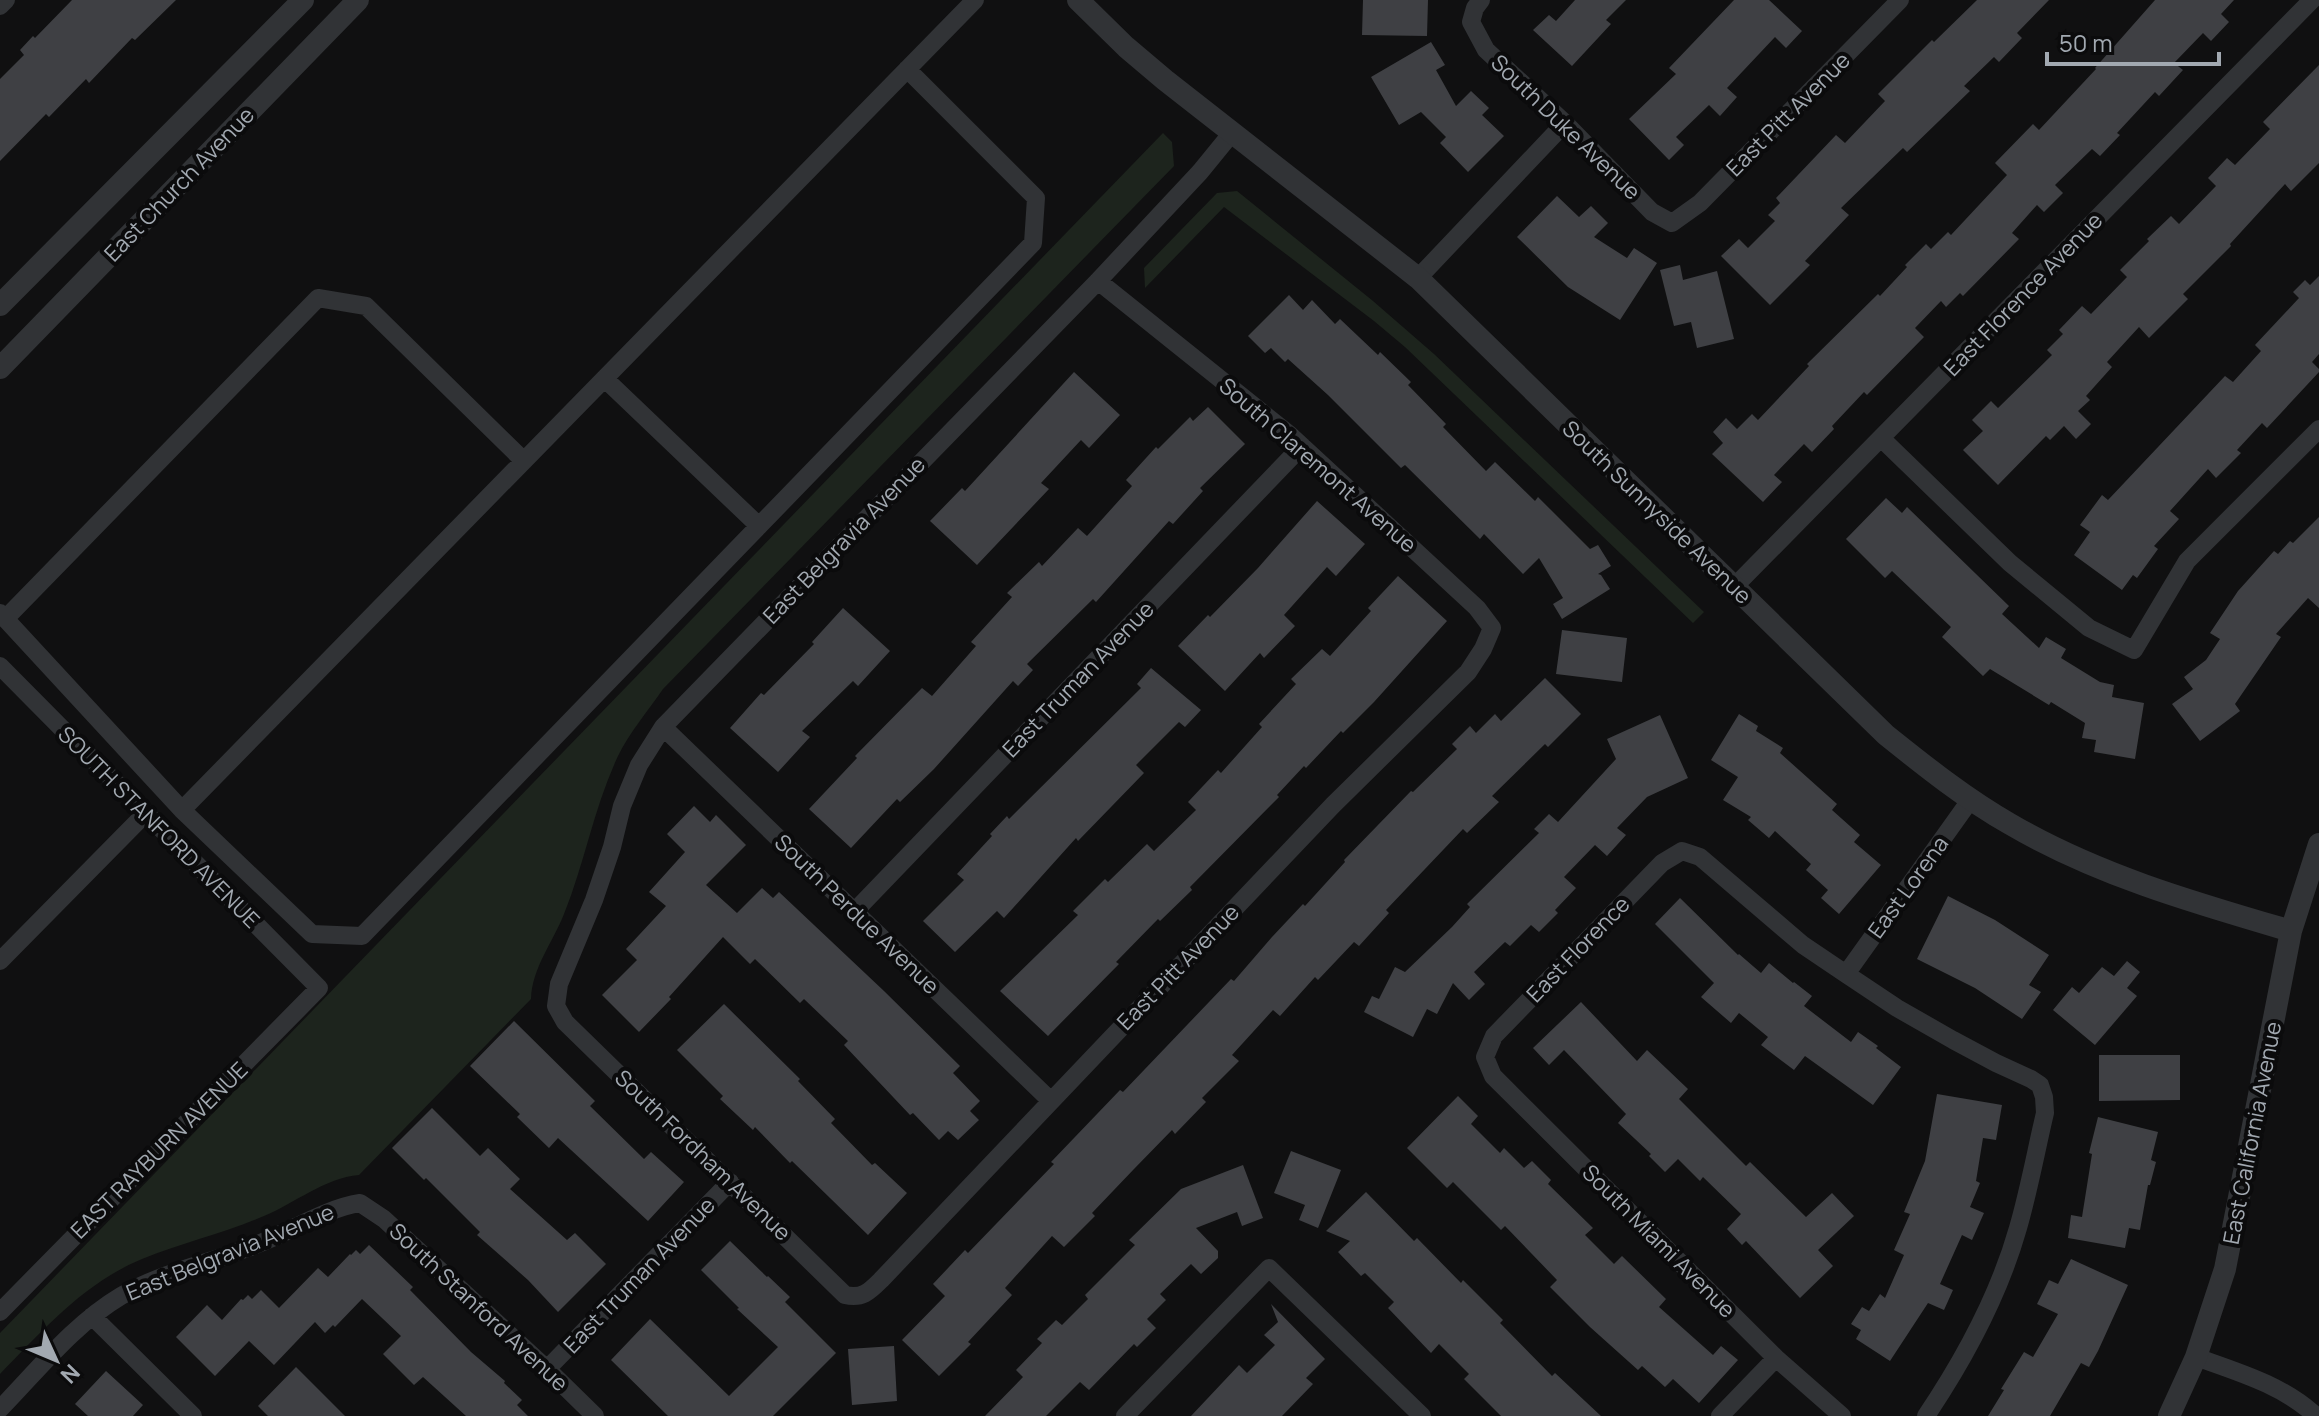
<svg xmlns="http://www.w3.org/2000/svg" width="2319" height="1416" viewBox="0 0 2319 1416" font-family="Manrope,sans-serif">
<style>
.green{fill:#1d241d}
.building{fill:#3f4044}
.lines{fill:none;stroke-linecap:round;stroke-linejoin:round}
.minor{stroke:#313336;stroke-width:18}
.tertiary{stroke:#313336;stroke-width:22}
.labels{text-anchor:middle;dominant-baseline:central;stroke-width:8;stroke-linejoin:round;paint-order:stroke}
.street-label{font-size:22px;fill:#a2a9b1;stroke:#0b0b0c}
</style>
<rect width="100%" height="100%" fill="#101011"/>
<path class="green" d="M1163 133 1172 142 1174 166 663 689C648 711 629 733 618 756 594 807 585 862 564 914 553 942 532 968 531 999L359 1175C325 1178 295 1203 264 1216 225 1233 182 1243 142 1259 84 1283 43 1330 0 1374V1333Z
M1237 191 1373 301 1434 354 1704 612 1693 623 1405 347 1374 321 1224 207 1145 288 1144 268 1217 193Z"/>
<path class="building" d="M72 0H176L135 40 132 38 89 83 86 79 49 117 46 114 0 161V79L24 55 20 50 33 36 35 38Z
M1363 0H1428L1427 36 1362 35Z
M1575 0H1626L1606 20 1611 24 1572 66 1533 30 1549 15 1556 21Z
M1734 0H1769L1802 31 1786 48 1775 37 1727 88 1737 97 1720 116 1709 105 1676 137 1684 145 1669 160 1629 119 1676 74 1669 68Z
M1977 0H2049L2017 33 2022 38 1999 62 1994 57 1964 86 1970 91 1907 152 1903 148 1841 208 1849 215 1805 261 1810 265 1770 305 1721 256 1739 239 1748 248 1775 221 1768 215 1780 203 1776 198 1836 135 1845 143 1885 101 1878 94 1932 40 1934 42Z
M2155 0H2234L2221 14 2229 22 2211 41 2203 33 2174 63 2183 70 2159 96 2155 92 2117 133 2120 135 2100 156 2092 149 2055 185 2063 193 2044 212 2037 205 2012 233 2019 239 1963 296 1960 293 1946 307 1941 301 1915 328 1924 337 1867 395 1864 392 1832 426 1834 429 1812 452 1804 444 1774 475 1782 482 1763 502 1712 454 1723 443 1713 432 1726 418 1737 429 1752 414 1758 420 1809 366 1807 364 1878 294 1880 296 1907 267 1905 265 1926 244 1931 249 1948 232 1951 235 2007 175 1995 163 2033 124 2039 130 2096 69 2095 68Z
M1431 42 1445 65 1436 70 1456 106 1471 91 1489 108 1482 115 1504 136 1468 172 1440 143 1446 137 1421 112 1399 125 1371 77Z
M2319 65V163L2291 191 2285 184 2230 244 2231 246 2183 294 2188 299 2149 338 2139 327 2107 362 2112 367 2086 396 2090 400 2078 411 2091 424 2076 439 2064 426 2050 440 2046 436 1998 485 1963 450 1983 431 1972 420 1991 401 1998 408 2052 355 2047 350 2063 334 2059 330 2082 306 2091 314 2127 277 2120 270 2149 241 2147 239 2171 216 2179 224 2216 186 2208 178 2227 158 2235 165 2270 129 2263 122Z
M1557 196 1579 217 1591 206 1608 223 1594 237 1627 258 1634 248 1657 263 1620 320 1568 287 1517 237Z
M1680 265 1683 280 1717 271 1734 339 1697 348 1691 322 1674 326 1660 270Z
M2319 276V354L2312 362 2319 369V372L2267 428 2262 423 2237 450 2241 453 2216 478 2208 469 2170 511 2179 519 2154 546 2158 549 2137 578 2133 575 2122 590 2074 555 2090 532 2080 525 2102 495 2108 500 2225 376 2233 382 2261 351 2255 345 2299 298 2293 292 2305 280 2310 285Z
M1289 295 1303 310 1312 300 1335 324 1340 319 1378 355 1380 352 1411 382 1408 385 1446 424 1443 427 1486 471 1495 462 1535 501 1538 497 1590 549 1598 545 1611 566 1598 574 1601 575 1610 589 1562 619 1553 604 1563 598 1539 558 1523 574 1484 534 1480 539 1405 465 1401 468 1328 395 1288 359 1285 362 1271 348 1265 353 1248 336Z
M1074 372 1120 415 1089 448 1081 440 1041 483 1049 489 977 565 930 521 962 488 965 491Z
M1208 407 1245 444 1200 488 1203 491 1173 524 1169 521 1096 602 1093 599 1027 664 1033 670 1018 686 1013 681 934 769 900 802 897 799 851 848 809 809 857 758 855 756 922 688 932 696 976 646 971 642 1012 597 1007 593 1039 562 1042 566 1078 528 1087 536 1132 486 1126 480 1156 447 1158 449 1190 417 1193 421Z
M1886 498 1902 513 1907 507 2009 606 2002 614 2039 648 2046 637 2066 649 2061 658 2100 682 2114 685 2112 697 2144 703 2135 759 2094 752 2096 740 2082 738 2085 723 2051 702 2049 705 1990 669 1983 676 1942 637 1951 627 1892 571 1885 578 1846 539Z
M1317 501 1365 544 1336 576 1327 567 1284 615 1295 626 1264 658 1260 653 1225 691 1178 646 1208 615 1210 617 1258 568Z
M2319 517V608L2308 598 2276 634 2281 637 2235 704 2240 711 2200 741 2172 704 2193 689 2184 677 2206 660 2220 639 2210 633 2238 591 2274 551 2278 554 2290 541 2293 543Z
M1398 576 1447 621 1374 702 1343 733 1341 731 1306 768 1304 766 1277 795 1279 797 1190 887 1192 890 1160 921 1158 919 1116 962 1119 964 1048 1036 1000 991 1078 915 1073 911 1105 879 1108 882 1147 844 1154 851 1196 810 1188 802 1218 770 1221 773 1262 727 1259 724 1296 684 1291 679 1322 649 1330 656 1371 611 1368 608Z
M843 608 890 651 858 686 853 681 802 731 810 737 778 772 730 728 761 693 764 695 814 644 812 642Z
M1562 630 1627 638 1622 682 1556 674Z
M1151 668 1201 710 1185 727 1179 722 1136 765 1144 773 1078 841 1076 838 1004 918 997 911 955 952 923 921 964 880 957 874 992 836 990 834 1007 816 1009 819 1141 688 1137 684Z
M1545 678 1581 714 1548 747 1545 744 1492 796 1499 802 1467 833 1463 829 1386 910 1389 913 1359 946 1354 942 1318 980 1315 977 1280 1016 1273 1010 1232 1055 1239 1061 1202 1098 1206 1102 1175 1134 1172 1130 1134 1169 1092 1213 1095 1216 1064 1247 1052 1236 1005 1288 1012 1295 968 1342 971 1344 939 1376 902 1340 945 1296 933 1284 965 1250 968 1253 1054 1164 1051 1162 1120 1090 1123 1092 1231 979 1234 981 1272 937 1303 904 1305 906 1345 862 1344 860 1411 791 1413 792 1457 749 1452 744 1470 726 1476 733 1495 714 1501 721Z
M1739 714 1758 726 1756 731 1783 748 1780 753 1837 804 1832 810 1860 835 1854 842 1881 865 1839 914 1821 898 1828 890 1806 870 1811 864 1775 831 1769 838 1748 820 1751 817 1723 800 1738 777 1711 760Z
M1660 715 1688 778 1647 797 1617 828 1626 835 1607 856 1595 845 1564 877 1576 888 1555 910 1558 913 1539 932 1531 925 1510 946 1505 942 1474 972 1485 984 1469 1000 1453 983 1437 1014 1427 1009 1413 1037 1364 1012 1372 996 1379 999 1395 967 1405 972 1452 927 1470 907 1467 904 1539 833 1534 829 1549 814 1558 822 1616 759 1607 739Z
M694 806 710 822 716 815 746 845 706 885 737 913 762 888 773 898 779 892 884 991 960 1066 953 1073 980 1101 970 1111 979 1120 958 1140 948 1131 939 1140 913 1113 910 1115 844 1045 848 1041 804 999 800 1003 755 959 750 964 723 937 669 997 671 999 639 1032 602 995 637 960 626 949 666 906 649 892 685 852 667 834Z
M1948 896 1995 920 2049 955 2029 985 2041 992 2022 1019 1975 988 1917 959Z
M1680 898 1738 955 1739 954 1761 973 1769 963 1793 983 1794 982 1812 996 1804 1006 1851 1042 1858 1032 1878 1046 1876 1048 1901 1067 1873 1105 1805 1056 1794 1070 1761 1045 1768 1037 1739 1013 1731 1023 1701 997 1714 983 1655 924Z
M2127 961 2140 972 2127 988 2137 996 2095 1045 2053 1010 2072 987 2079 993 2102 967 2114 976Z
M1581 1002 1637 1061 1647 1050 1688 1089 1679 1099 1746 1166 1750 1162 1806 1217 1832 1193 1854 1216 1818 1250 1833 1266 1800 1298 1746 1241 1742 1245 1727 1229 1741 1214 1703 1177 1700 1181 1678 1159 1665 1172 1649 1156 1651 1154 1618 1123 1626 1114 1564 1050 1549 1065 1533 1048Z
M724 1004 800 1079 798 1081 835 1119 831 1123 872 1165 875 1163 907 1193 868 1235 792 1161 790 1163 755 1127 753 1130 720 1099 723 1096 677 1050Z
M514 1021 595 1101 590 1106 644 1159 651 1152 684 1182 648 1221 558 1138 549 1148 517 1117 520 1114 470 1066Z
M2099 1055H2180V1100L2099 1101Z
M1937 1094 2002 1105 1996 1140 1983 1138 1976 1181 1980 1183 1970 1207 1984 1213 1972 1240 1962 1235 1940 1284 1953 1290 1944 1310 1928 1303 1890 1361 1856 1339 1861 1330 1851 1324 1862 1307 1869 1311 1880 1294 1885 1298 1904 1255 1894 1250 1910 1214 1904 1212 1925 1161Z
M1458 1096 1478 1116 1471 1124 1500 1153 1504 1148 1524 1168 1532 1161 1551 1180 1548 1184 1593 1228 1585 1235 1614 1264 1622 1256 1666 1299 1659 1307 1713 1355 1721 1346 1738 1360 1699 1403 1673 1379 1665 1387 1642 1366 1638 1370 1590 1327 1550 1287 1557 1280 1505 1226 1501 1230 1453 1182 1447 1188 1407 1148Z
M432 1108 480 1156 488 1148 520 1179 510 1189 567 1240 575 1233 606 1264 558 1312 528 1280 477 1235 480 1232 426 1178 424 1180 392 1148Z
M2098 1117 2158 1132 2151 1160 2156 1162 2150 1185H2148L2140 1230 2129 1228 2125 1248 2068 1238 2071 1215 2082 1217 2092 1154 2089 1153Z
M1291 1151 1341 1170 1318 1228 1299 1220 1305 1205 1274 1193Z
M1243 1165 1263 1218 1242 1226 1237 1212 1196 1228 1218 1251V1258L1201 1274 1191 1264 1160 1294 1166 1300 1147 1319 1156 1328 1137 1347 1134 1344 1089 1390 1080 1382 1046 1416H985L1023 1377 1016 1370 1042 1343 1037 1339 1056 1320 1062 1325 1088 1299 1085 1295 1135 1245 1129 1240 1181 1189Z
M1366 1192 1414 1241 1417 1238 1461 1283 1463 1280 1503 1320 1500 1323 1552 1376 1555 1373 1601 1416H1501L1464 1379 1469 1374 1439 1344 1431 1353 1388 1308 1394 1302 1365 1273 1361 1276 1338 1252 1350 1241 1326 1231Z
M730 1241 767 1277 768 1276 790 1297 785 1302 836 1353 773 1416H668L611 1360 650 1319 729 1396 778 1347 737 1309 739 1308 701 1270Z
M369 1245 413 1287 410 1290 471 1352 505 1381 504 1383 522 1400 517 1405 528 1416H466L423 1377 414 1385 383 1354 401 1336 362 1299 335 1327 333 1325 325 1333 315 1322 274 1365 249 1341 215 1376 176 1337 207 1305 222 1320 241 1299 243 1300 248 1295 252 1299 261 1290 279 1308 318 1268 328 1277 350 1254 351 1255 356 1250 360 1254Z
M2071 1259 2128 1285 2098 1351 2089 1367 2081 1363 2050 1416H1988L2004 1390 2001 1389 2024 1352 2033 1357 2058 1314 2037 1304 2049 1280 2058 1284Z
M1271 1304 1325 1359 1306 1378 1313 1384 1282 1416H1191L1239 1365 1247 1373 1275 1345 1264 1335 1278 1322Z
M894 1346 897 1401 852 1405 848 1349Z
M296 1367 345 1416H268L258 1406Z
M106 1371 143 1405 133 1416H88L75 1404Z"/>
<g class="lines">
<path class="minor" d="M1481 0 1475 8 1471 22 1486 50 1565 123 1652 212 1672 223 1700 203 1900 0
M0 6 6 0
M1418 278 1565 123
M1098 281 1290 435 1477 608 1492 628 1483 649 1468 672 1333 805 881 1280C869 1292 862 1299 845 1295L565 1022 556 1006 559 984 594 900 612 847 622 806 639 765 663 727 1098 281 1200 172 1231 134
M605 379 759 526
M1881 438 2010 563 2089 628 2134 650 2187 561 2319 429
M1734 587 2312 0
M0 613 182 810 312 934 362 936 1033 243 1036 198 907 69
M5 619 318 298 366 306 524 461
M0 666 319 988 0 1312
M663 727 1051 1101
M182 810 975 0
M855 911 1302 446
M0 961 146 813
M1846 974 1971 799
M92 1316 193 1416
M2196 1357C2238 1372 2283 1385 2316 1416
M547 1369 730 1182
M0 1409C38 1370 74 1324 121 1296 162 1272 214 1262 258 1244 291 1231 327 1208 360 1203L384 1219 547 1369 595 1416
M1125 1416 1269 1268 1422 1416
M1720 1416 1776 1358
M1842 1416 1776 1358 1493 1076 1485 1057 1494 1036 1662 863 1682 851 1700 857 1803 945 1846 974 1897 1008 1953 1040 1996 1063 2031 1079 2040 1085 2044 1097 2045 1113C2036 1151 2029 1190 2018 1228 1999 1295 1965 1358 1926 1416"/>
<path class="tertiary" d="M1078 0 1126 47 1165 80 1418 278 1886 735C1926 767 1966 799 2010 824 2097 875 2195 903 2291 931
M0 305 303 0
M0 368 358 0
M2169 1416 2196 1357 2225 1269 2291 931 2319 844"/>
</g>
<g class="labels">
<g class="street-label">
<text transform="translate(1788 114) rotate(-45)">East Pitt Avenue</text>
<text transform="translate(1566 127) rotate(44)">South Duke Avenue</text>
<text transform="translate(179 184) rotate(-46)">East Church Avenue</text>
<text transform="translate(2023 294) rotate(-46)">East Florence Avenue</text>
<text transform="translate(1318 465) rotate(41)">South Claremont Avenue</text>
<text transform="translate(1657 512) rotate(44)">South Sunnyside Avenue</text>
<text transform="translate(844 540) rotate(-46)">East Belgravia Avenue</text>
<text transform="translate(1078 679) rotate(-46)">East Truman Avenue</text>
<text transform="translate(159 827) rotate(45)">SOUTH STANFORD AVENUE</text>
<text transform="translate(1908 887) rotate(-54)">East Lorena</text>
<text transform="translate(857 914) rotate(44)">South Perdue Avenue</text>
<text transform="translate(1578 949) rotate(-46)">East Florence</text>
<text transform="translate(1178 967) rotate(-46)">East Pitt Avenue</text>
<text transform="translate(2252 1133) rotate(-79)">East California Avenue</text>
<text transform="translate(159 1150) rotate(-45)">EAST RAYBURN AVENUE</text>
<text transform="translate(703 1155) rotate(44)">South Fordham Avenue</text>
<text transform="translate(1659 1241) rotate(45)">South Miami Avenue</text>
<text transform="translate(230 1252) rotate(-22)">East Belgravia Avenue</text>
<text transform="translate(639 1275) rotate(-46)">East Truman Avenue</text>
<text transform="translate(479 1307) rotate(43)">South Stanford Avenue</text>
</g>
</g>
<g transform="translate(56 1360) rotate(134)" stroke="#0b0b0c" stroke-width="6" paint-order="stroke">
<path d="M0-6L14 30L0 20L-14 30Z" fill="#a2a9b1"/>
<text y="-12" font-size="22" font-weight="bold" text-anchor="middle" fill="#a2a9b1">N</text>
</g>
<path d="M2047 52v12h172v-12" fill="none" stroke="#a2a9b1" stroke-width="4"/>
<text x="2059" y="52" font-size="24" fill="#a2a9b1" stroke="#0b0b0c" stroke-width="6" paint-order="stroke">50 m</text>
</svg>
